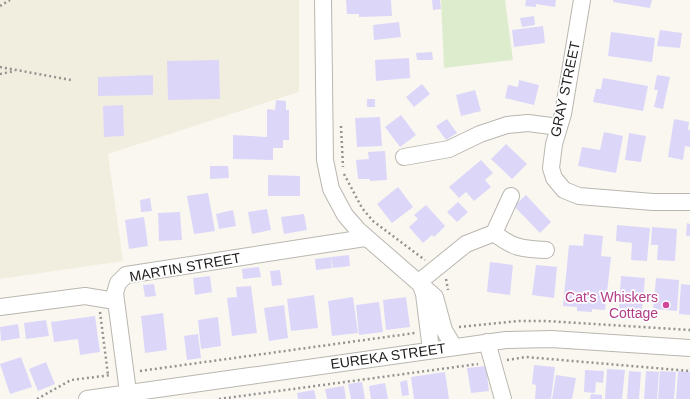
<svg xmlns="http://www.w3.org/2000/svg" width="690" height="399" viewBox="0 0 690 399" font-family="Arial,sans-serif">
<style>
.built{fill:#f2eedf}
.green{fill:#deecce}
.building{fill:#dcd7f9}
.lines{fill:none;stroke-linecap:round;stroke-linejoin:round}
.minor-casing{stroke:#b9b7b0;stroke-width:18}
.path{stroke:#95938f;stroke-width:2.5;stroke-dasharray:2 3;stroke-linecap:butt}
.minor{stroke:#fff;stroke-width:16}
.hotel-dot{fill:#d1479c;stroke:#fff;stroke-width:1.5}
.labels{text-anchor:middle;dominant-baseline:central;stroke-width:3.5;stroke-linejoin:round;paint-order:stroke}
.street-label{font-size:14px;fill:#1d1c1a;stroke:#fff}
.hotel-label{font-size:14px;fill:#b23c85;stroke:#fff;text-anchor:end}
</style>
<rect width="100%" height="100%" fill="#f9f7f0"/>
<path class="built" d="M0 0H299V92L108 154 123 261 0 279Z"/>
<path class="green" d="M441 0H505L513 60 444 68Z"/>
<path class="building" d="M346 0H391L392 16 359 17V14H347Z
M432 0H440L441 9 433 10Z
M526 0H556L555 7 536 4V7L525 6Z
M613 0H652L650 8 613 2Z
M534 16 535 25 522 27 520 18Z
M399 22 401 37 374 40 373 25Z
M543 26 545 43 514 47 512 30Z
M660 30 682 33 680 48 657 46Z
M611 32 655 38 652 62 608 56Z
M432 52 433 60H417L416 53Z
M409 58 410 78 376 81 375 60Z
M219 60 220 99 168 100 167 61Z
M153 75V95L98 96V77Z
M657 75 670 77 663 109 654 107 658 90H654Z
M603 78 648 86 643 111 593 102 596 89H601Z
M519 80 539 85 534 105 505 98 508 85 518 87Z
M422 84 430 94 414 107 406 97Z
M475 90 481 111 461 116 456 95Z
M367 99H375V107H367Z
M276 100 286 101V110H289V140H283V148H273V160L233 159V135L267 137V109L275 110Z
M123 105 124 136 104 137 103 106Z
M401 115 416 135 400 147 385 127Z
M380 117 382 146 357 147 355 118Z
M447 119 457 133 446 140 436 126Z
M674 119 689 122 688 130H690V147L685 146 683 160 668 157Z
M604 132 623 136 616 173 578 166 582 147 600 150Z
M629 133 646 136 641 162 625 160Z
M506 144 527 164 512 179 491 159Z
M385 151 387 180 370 181V179H358L356 160 369 159 368 152Z
M481 160 493 173 485 180 491 187 474 201 466 192 459 198 449 187Z
M210 166H228L229 178 210 179Z
M268 175 300 176V196H268Z
M398 187 413 207 392 223 377 204Z
M208 193 215 231 194 234 187 196Z
M526 195 551 222 540 233 514 206Z
M150 198 152 211 141 212 140 200Z
M458 202 468 212 457 222 447 212Z
M426 205 445 226 434 237 432 235 423 243 409 227 418 219 414 215Z
M267 209 271 230 252 234 248 212Z
M233 210 236 226 219 229 216 214Z
M180 212 182 240 159 241 158 213Z
M304 214 307 230 284 234 281 217Z
M144 217 148 246 129 249 125 220Z
M687 223 690 224V236H686Z
M617 225 650 228 647 261 631 260 632 243 616 241Z
M652 227 677 229 675 261 657 260 658 245H651Z
M584 234 603 236 601 256 611 257 605 310 592 309V312L577 311V307L563 306 569 245 583 246Z
M349 255 350 266 333 268 331 257Z
M331 257 332 268 316 270 315 259Z
M490 262 513 265 510 295 487 292Z
M536 265 557 267 554 298 532 295Z
M259 267 261 277 243 279 242 269Z
M280 270 282 285 272 286 270 271Z
M210 276 212 292 195 295 193 278Z
M621 276 645 278 642 310 619 308Z
M656 278 679 280 677 311 653 309Z
M154 284 156 296 145 297 143 285Z
M681 284 690 285V315L679 314Z
M251 286 257 333 232 336 227 298 237 297 236 287Z
M314 295 318 328 291 331 287 299Z
M353 297 358 333 332 336 328 301Z
M406 297 410 327 386 330 383 300Z
M379 302 383 332 359 335 356 305Z
M284 305 288 338 269 341 264 308Z
M163 313 167 350 145 353 141 316Z
M95 316 100 352 80 355 78 339 54 342 51 322Z
M218 317 221 346 201 349 198 320Z
M46 320 49 336 26 339 24 323Z
M18 324 20 338 1 341 0 327Z
M198 334 201 358 187 360 184 336Z
M21 357 32 387 10 394 0 364Z
M46 362 55 384 38 391 29 369Z
M534 365 555 367 551 399H535L536 385 532 384Z
M486 366 489 391 471 393 467 368Z
M607 369 625 370 622 399H605Z
M585 370 604 371 603 383 596 382 595 393 584 392Z
M629 371 641 372 639 399H627Z
M646 371 659 372 657 399H644Z
M660 371 676 372 674 399H658Z
M678 371 690 372V399H676Z
M445 372 449 399H414L411 377Z
M556 375 576 378 572 399H552Z
M407 380 409 395 402 396 400 382Z
M362 382 365 399H351L348 384Z
M385 383 388 399H371L369 386Z
M344 386 346 399H327L325 389Z
M314 390 316 399H298L297 393Z
M591 394 602 395V399H590Z"/>
<g class="lines">
<g class="minor-casing">
<path id="minor" d="M323 0 325 160 331 189 345 215 358 230 435 297 444 330 454 347
M582 0 563 114 554 144 551 168 554 178 564 190 579 196 653 202H690
M404 157 449 149 480 134 507 125 528 123 559 127
M494 233C513 248 522 249 546 250
M419 282 466 244 494 233 511 196
M420 283 424 294 431 350
M0 307 85 296 115 301
M487 342 503 399
M128 392 115 293 118 283 126 275 365 238
M87 399 506 340 551 339 690 348"/>
</g>
<path class="path" d="M0 6 10 0
M0 67 71 80
M0 74 15 71
M341 126 343 167
M344 174 362 208 373 221 425 260
M446 279 448 290
M100 312 108 375
M459 327 518 321H546L690 330
M507 360 526 357 690 371
M140 371 415 333
M37 399 71 380 111 375
M219 399 478 364"/>
<use href="#minor" class="minor"/>
</g>
<circle class="hotel-dot" cx="666" cy="305" r="4"/>
<g class="labels">
<g class="street-label">
<text transform="translate(565 89) rotate(-78)">GRAY STREET</text>
<text transform="translate(185 267) rotate(-10)">MARTIN STREET</text>
<text transform="translate(388 356) rotate(-8)">EUREKA STREET</text>
</g>
<g class="hotel-label">
<text x="658" y="297">Cat's Whiskers<tspan x="658" dy="16">Cottage</tspan></text>
</g>
</g>
</svg>
